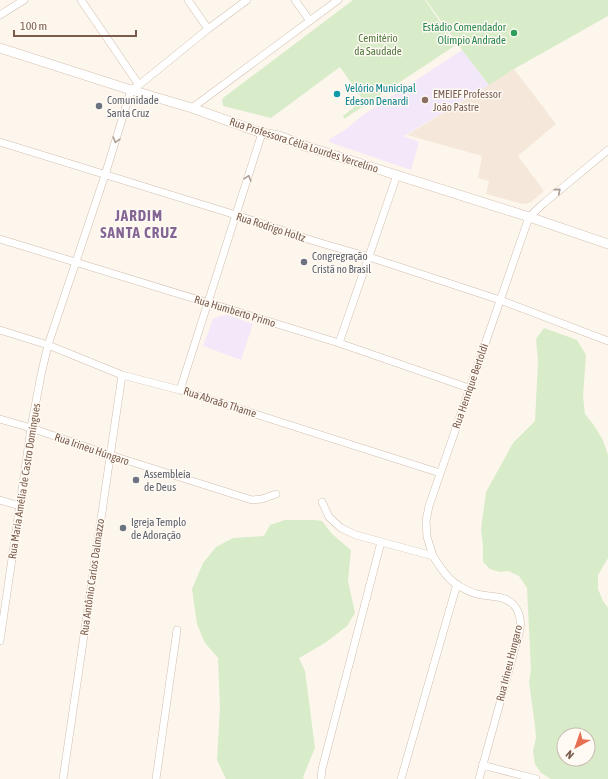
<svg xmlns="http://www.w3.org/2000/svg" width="608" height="779" viewBox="0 0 608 779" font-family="'Asap Condensed',sans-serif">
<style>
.residential{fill:#f5e8da}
.education{fill:#f3e8fa}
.green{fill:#d8ecc9;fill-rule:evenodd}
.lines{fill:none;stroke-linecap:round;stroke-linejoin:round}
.street-casing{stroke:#d1beb0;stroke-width:8}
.secondary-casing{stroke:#d6c0b0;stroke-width:10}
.street{stroke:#fff;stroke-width:7}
.secondary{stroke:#fff;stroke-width:9}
.oneway{stroke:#af9d94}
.leisure-dot{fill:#2e9e5b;stroke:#fffaf3;stroke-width:1.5}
.culture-dot{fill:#0f9aa8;stroke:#fffaf3;stroke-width:1.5}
.education-dot{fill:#8d6e63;stroke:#fffaf3;stroke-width:1.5}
.worship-dot{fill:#6b7280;stroke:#fffaf3;stroke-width:1.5}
.labels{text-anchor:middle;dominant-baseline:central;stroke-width:3;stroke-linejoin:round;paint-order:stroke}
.leisure-label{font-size:11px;fill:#27864d;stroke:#fffaf3;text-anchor:end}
.park-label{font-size:11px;fill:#537a41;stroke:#fffaf3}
.culture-label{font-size:11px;fill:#0d838f;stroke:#fffaf3;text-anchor:start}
.education-label{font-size:11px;fill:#785e54;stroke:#fffaf3;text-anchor:start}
.worship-label{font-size:11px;fill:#5b616d;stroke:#fffaf3;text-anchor:start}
.street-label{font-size:11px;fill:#7a5c4d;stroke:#fffaf3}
.district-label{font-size:15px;font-weight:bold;letter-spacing:1px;fill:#846695;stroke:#fffaf3}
</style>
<rect width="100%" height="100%" fill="#fdf6ec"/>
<path class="residential" d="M514 69 556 124 518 156 544 191 531 202 526 204 519 203 486 194 489 181 478 178 482 156 407 135 489 85Z"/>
<path class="education" d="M462 50 489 85 404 136 419 142 411 170 329 142V140L330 139 346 129 363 115Z
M228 315 253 324 241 360 203 346 213 319 220 316Z"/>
<path class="green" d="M353 0H425L456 45 344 119 343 116 363 100 340 67 271 118 223 106 222 100 223 98Z
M426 0H608V16L514 69 489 85 462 50Z
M544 328 577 340 586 355 583 396 585 414 593 424 603 440 608 455V558L598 575V589L603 601 608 608V779H551L541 773 535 764 533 751 536 738 535 726 529 682 531 670 527 588 519 576 508 571 500 572 490 569 483 562V547L481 529 486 492 513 443 535 421 538 361 536 339ZM564 735H588V759H564Z
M285 520H314L322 521 332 534 351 550 348 581 355 613 347 626 325 643 299 658 305 671 315 748 303 777 304 779H226L217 760 220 708 218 658 205 643 197 624 192 589 203 563 216 547 233 538 264 536 270 525Z"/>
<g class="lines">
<g class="street-casing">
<path id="street" d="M81 0 139 85
M188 0 208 29
M295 0 310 21
M0 15 24 0
M192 108 338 0
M0 142 236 215 314 241 369 257 500 300 608 341
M0 239 339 343 469 388
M0 330 48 345 122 375 180 390 440 473
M339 343 397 175
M180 390 262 133
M0 419 31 428 110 455 252 500 262 499 276 494
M0 500 20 506
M322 502 329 517 341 528 356 535 433 556C440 567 447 578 457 585 463 588 471 593 477 594 485 596 494 596 502 598 517 602 522 616 520 630L479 779
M433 556 427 537 426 521 429 506 529 217 544 203 608 150
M0 641 31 428 41 375 48 345 105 175 131 90 139 85 208 29 247 0
M482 765 536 779
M63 779 122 375
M156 779 177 630
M321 779 322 769 381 542
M401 779 457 584"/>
</g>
<g class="secondary-casing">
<path id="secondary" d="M0 48 131 90 192 108 262 133 279 136 305 146 529 217 608 244"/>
</g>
<use href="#street" class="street"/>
<use href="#secondary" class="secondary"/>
</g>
<defs><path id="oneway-chevron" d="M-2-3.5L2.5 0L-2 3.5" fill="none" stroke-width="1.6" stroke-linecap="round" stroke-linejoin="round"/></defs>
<g class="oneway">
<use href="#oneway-chevron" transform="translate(116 140) rotate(107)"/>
<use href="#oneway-chevron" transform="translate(248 178) rotate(-73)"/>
<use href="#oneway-chevron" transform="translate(558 191) rotate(-40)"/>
</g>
<circle class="leisure-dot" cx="514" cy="33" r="4"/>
<circle class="culture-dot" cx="337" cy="94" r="4"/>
<circle class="education-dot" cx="425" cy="100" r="4"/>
<g class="worship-dot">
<circle cx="99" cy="106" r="4"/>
<circle cx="304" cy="262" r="4"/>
<circle cx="136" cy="480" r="4"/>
<circle cx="123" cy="528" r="4"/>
</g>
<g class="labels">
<g class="leisure-label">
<text x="506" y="27">Estádio Comendador<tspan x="506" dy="13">Olímpio Andrade</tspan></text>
</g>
<g class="park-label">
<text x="378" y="38">Cemitério<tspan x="378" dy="13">da Saudade</tspan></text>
</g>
<g class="culture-label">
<text x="345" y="88">Velório Municipal<tspan x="345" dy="13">Edeson Denardi</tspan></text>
</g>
<g class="education-label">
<text x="433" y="94">EMEIEF Professor<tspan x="433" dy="13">João Pastre</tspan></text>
</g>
<g class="worship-label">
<text x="107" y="100">Comunidade<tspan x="107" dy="13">Santa Cruz</tspan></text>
<text x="312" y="256">Congregração<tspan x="312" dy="13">Cristã no Brasil</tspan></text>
<text x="144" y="474">Assembleia<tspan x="144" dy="13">de Deus</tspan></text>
<text x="131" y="522">Igreja Templo<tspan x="131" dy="13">de Adoração</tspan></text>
</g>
<g class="street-label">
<text transform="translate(304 145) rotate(18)">Rua Professora Célia Lourdes Vercelino</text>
<text transform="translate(271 227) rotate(18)">Rua Rodrigo Holtz</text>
<text transform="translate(235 311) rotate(17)">Rua Humberto Primo</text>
<text transform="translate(470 386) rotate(-71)">Rua Henrique Bertoldi</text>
<text transform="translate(220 402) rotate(18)">Rua Abraão Thame</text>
<text transform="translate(92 449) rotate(19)">Rua Irineu Húngaro</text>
<text transform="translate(24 481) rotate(-81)">Rua Maria Amélia de Castro Domingues</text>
<text transform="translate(92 577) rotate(-82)">Rua Antônio Carlos Dalmazzo</text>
<text transform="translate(509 663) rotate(-76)">Rua Irineu Hungaro</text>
</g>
<g class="district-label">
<text x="139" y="215">JARDIM<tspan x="139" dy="17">SANTA CRUZ</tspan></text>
</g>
</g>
<g transform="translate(576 747) rotate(220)"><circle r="19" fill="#fffaf3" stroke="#cabbb1"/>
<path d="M0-3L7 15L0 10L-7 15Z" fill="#e76f51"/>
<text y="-6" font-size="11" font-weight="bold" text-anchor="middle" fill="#7a5c4d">N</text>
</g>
<path d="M14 30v6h122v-6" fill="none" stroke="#7a5c4d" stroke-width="2"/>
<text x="20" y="30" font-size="12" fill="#7a5c4d" stroke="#fffaf3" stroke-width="3" paint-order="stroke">100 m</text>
</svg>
